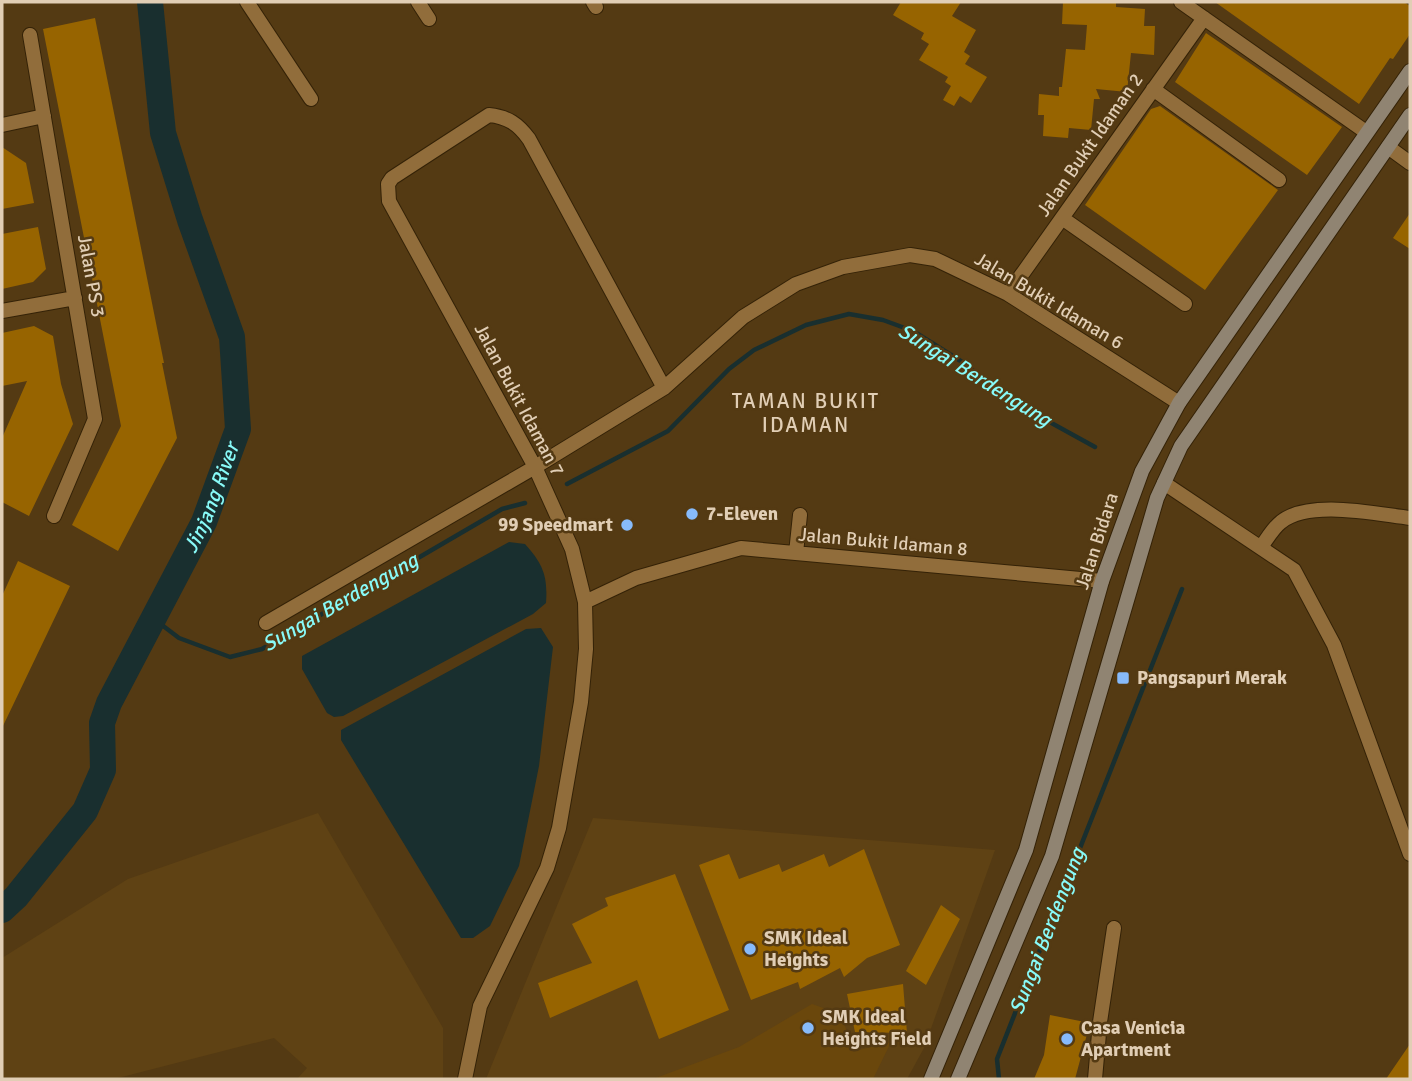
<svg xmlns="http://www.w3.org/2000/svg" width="1412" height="1081" viewBox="0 0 1412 1081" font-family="Signika,sans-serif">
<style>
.built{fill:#5f4214}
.green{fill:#6a470c}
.water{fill:#192f2f}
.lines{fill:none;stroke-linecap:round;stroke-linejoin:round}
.stream{stroke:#192f2f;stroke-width:4.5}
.river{stroke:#192f2f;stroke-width:26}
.building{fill:#976400}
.street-casing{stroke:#342207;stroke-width:16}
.secondary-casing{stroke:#342207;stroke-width:16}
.street{stroke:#916d3b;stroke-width:14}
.secondary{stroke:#908472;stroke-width:14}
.poi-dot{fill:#87bbfb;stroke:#543a13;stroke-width:2.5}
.labels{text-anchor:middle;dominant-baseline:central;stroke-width:5;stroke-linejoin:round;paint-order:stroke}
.street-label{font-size:19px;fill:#e1ceb5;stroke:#543a13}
.poi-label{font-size:19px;font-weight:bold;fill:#e1ceb5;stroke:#543a13;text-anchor:start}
.water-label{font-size:21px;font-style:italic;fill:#88faf8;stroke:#543a13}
.neighbourhood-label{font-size:21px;letter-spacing:2px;fill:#e1ceb5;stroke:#543a13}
</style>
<rect width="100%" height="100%" fill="#543a13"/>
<path class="built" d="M318 813 443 1028V1079H297L307 1068 274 1038 114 1079H2V958L128 879Z
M593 818 995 850 924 1048 907 1079H486Z"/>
<path class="green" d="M812 1004 840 1014 855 1051 891 1042 873 1079H653L739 1047Z"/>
<path class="water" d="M509 542 525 544C543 564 548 576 546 603L533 614 343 716 334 717 327 713 302 669V656Z
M541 628 553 647 539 766 519 866 490 926 473 938H461L341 740V730L526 629Z"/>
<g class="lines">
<path class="stream" d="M567 484 668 431 729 369 754 350 806 325 849 314 883 320 913 331 967 365 997 393 1095 447
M154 619 179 638 230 657 262 649 502 509 525 503
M999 1079 997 1059 1182 589"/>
<path class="river" id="s1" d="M2 910 16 897 85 811 103 770 102 723 109 703 204 522 238 429 232 337 190 220 163 133 150 2"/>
</g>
<path class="building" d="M901 2H961L952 16 976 30 964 52 970 56 965 64 987 77 971 103 960 96 954 106 943 100 951 86 945 82 948 77 919 60 929 44 921 39 924 33 893 15Z
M1063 2H1116V7L1145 9 1144 26H1155L1154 55 1131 53 1127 92 1096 89 1100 99H1094L1091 130 1069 128 1068 138 1043 136 1044 115H1038L1039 94 1059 96V87H1062L1066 49 1085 50 1087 25 1062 24Z
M1215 2H1404L1410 6V34L1393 59 1390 58 1359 104Z
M95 18 164 363H162L177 438 118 551 72 525 121 426 43 29Z
M1206 33 1342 127 1307 175 1175 82Z
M1160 106 1278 190 1205 290 1085 205 1151 109Z
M2 147 26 163 34 203 2 209Z
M1410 213V249L1393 238Z
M38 227 46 269 33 282 2 289V234Z
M34 326 53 336 61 384 73 424 29 516 2 502V438L27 381 2 386V333Z
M18 561 70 586 2 728V596Z
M864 849 900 945 867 958 844 977 840 968 800 989 798 982 751 1000 699 865 729 854 739 879 779 864 782 872 824 854 829 867Z
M675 874 729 1010 659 1039 637 980 550 1018 538 983 592 963 572 924 608 906 605 898Z
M941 905 960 919 926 985 906 971Z
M903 984 907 1033 855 1032 847 994Z
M1050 1015 1090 1023 1075 1079H1034L1044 1055Z
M1410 1044V1079H1386Z"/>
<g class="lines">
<g class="street-casing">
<path id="street" d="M247 2 311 99
M418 2 429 19
M593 2 596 7
M1181 2 1366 132
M30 35 95 419 54 516
M1153 89 1279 180
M2 125 44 116
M1388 147 1410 163
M1062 218 1185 304
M1008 294 1204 18
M2 311 75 298
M1164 483 1294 570 1334 645 1410 854
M1261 547C1267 539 1273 528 1281 522 1309 499 1376 514 1410 518
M796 553 800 515
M585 602 636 578 741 548 1102 581
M266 623 535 467 664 388 743 317 796 284 843 267 910 255 935 259 1008 294 1179 403
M465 1079 480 1006 547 868 559 828 581 702 586 649 585 602 572 549 535 467 389 201 388 184 392 178 489 115C508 117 518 124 529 139L664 388
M1095 1079 1100 1022 1114 928"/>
</g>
<g class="secondary-casing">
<path id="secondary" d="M931 1079 1026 850 1102 581 1142 471 1179 403 1410 71
M958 1079 1052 856 1157 498 1181 446 1410 115"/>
</g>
<use href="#street" class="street"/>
<use href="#secondary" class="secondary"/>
</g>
<g class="poi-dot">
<circle cx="692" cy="514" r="7"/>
<circle cx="627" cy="525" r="7"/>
<rect x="1116" y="671" width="14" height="14" rx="3.5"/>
<circle cx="750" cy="949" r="7"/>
<circle cx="808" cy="1028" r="7"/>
<circle cx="1067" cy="1039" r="7"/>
</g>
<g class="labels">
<g class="street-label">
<text transform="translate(1090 145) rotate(-55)">Jalan Bukit Idaman 2</text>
<text transform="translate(91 276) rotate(80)">Jalan PS 3</text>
<text transform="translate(1049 301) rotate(31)">Jalan Bukit Idaman 6</text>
<text transform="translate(519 400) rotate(62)">Jalan Bukit Idaman 7</text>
<text transform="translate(1097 541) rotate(-72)">Jalan Bidara</text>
<text transform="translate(883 542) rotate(5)">Jalan Bukit Idaman 8</text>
</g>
<g class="poi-label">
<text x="706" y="514">7-Eleven</text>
<text x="613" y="525" text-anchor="end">99 Speedmart</text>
<text x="1137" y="678">Pangsapuri Merak</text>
<text x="764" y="938">SMK Ideal<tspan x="764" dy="22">Heights</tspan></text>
<text x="822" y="1017">SMK Ideal<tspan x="822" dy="22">Heights Field</tspan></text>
<text x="1081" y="1028">Casa Venicia<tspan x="1081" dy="22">Apartment</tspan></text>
</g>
<g class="water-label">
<text transform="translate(975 375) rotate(32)">Sungai Berdengung</text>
<text stroke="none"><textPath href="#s1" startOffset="472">Jinjang River</textPath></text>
<text transform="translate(340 602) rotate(-30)">Sungai Berdengung</text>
<text transform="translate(1047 931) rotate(-69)">Sungai Berdengung</text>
</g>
<g class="neighbourhood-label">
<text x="806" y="401">TAMAN BUKIT<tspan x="806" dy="24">IDAMAN</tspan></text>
</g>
</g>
<rect width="1412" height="1081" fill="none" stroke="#e1ceb5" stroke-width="7"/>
</svg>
